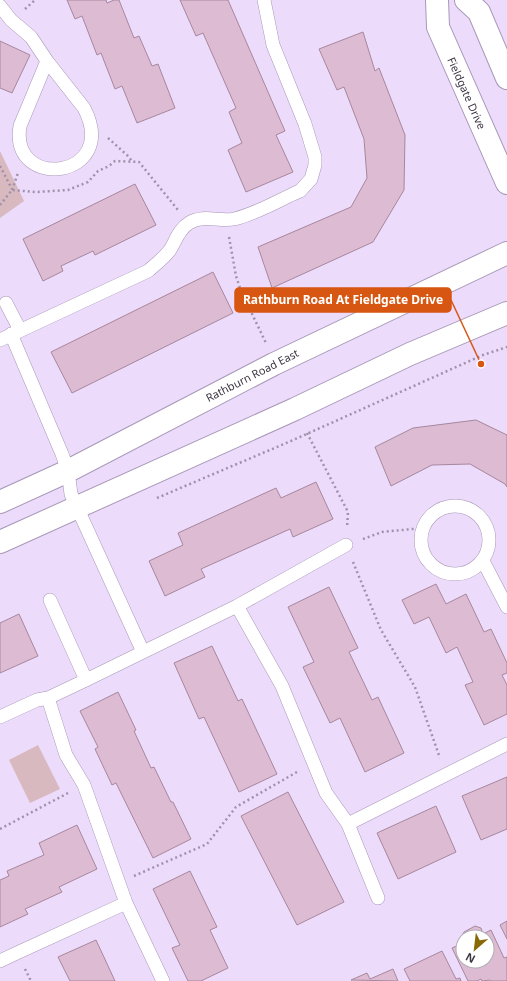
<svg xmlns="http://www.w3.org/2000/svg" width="507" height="981" viewBox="0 0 507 981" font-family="'Noto Sans',sans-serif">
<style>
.green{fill:#d8b9bf}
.building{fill:#ddbcd3;stroke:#a6879d}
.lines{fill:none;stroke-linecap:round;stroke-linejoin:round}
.lane-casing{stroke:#a898b7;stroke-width:14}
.secondary-casing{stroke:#a898b7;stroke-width:24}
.path{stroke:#9f92aa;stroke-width:2.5;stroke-dasharray:2 3;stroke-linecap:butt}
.lane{stroke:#fff;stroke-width:13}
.secondary{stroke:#fff;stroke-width:22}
.labels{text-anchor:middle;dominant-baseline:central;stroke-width:3;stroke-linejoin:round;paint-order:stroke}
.street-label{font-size:11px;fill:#3d3643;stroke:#fff}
.leader{fill:none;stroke:#d75612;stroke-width:1.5}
.callout-dot{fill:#d75612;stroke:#fff;stroke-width:1.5}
.callout{fill:#d75612;stroke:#d75612;stroke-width:1.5}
.callout-label{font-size:12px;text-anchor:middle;font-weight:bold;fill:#fff}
</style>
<rect width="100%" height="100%" fill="#eddbfc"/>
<path class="green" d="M0 151 24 201 0 218Z
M38 745 60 789 30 803 9 760Z"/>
<path class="building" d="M67 0H106L107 3 114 0H119L134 38 139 36 152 66 158 64 175 108 137 123 122 86 115 89 101 53 97 55 82 16 75 19Z
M180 0H228L285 131 276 135 293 172 246 192 228 150 242 143 229 112 236 108 203 33 196 36Z
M363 32 375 71 379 68 405 135 404 190 373 242 272 288 258 247 351 207 367 178 364 139 344 87 337 90 319 49Z
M0 41 30 55 12 93 0 88Z
M135 184 156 225 95 255 93 251 61 266 63 271 43 281 23 239Z
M213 272 233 313 72 393 51 352Z
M476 420 507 435V487L505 484 470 464 432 465 391 486 375 447 413 428Z
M316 482 333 519 293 537 290 529 201 569 205 577 165 596 149 561 183 545 178 533 276 488 281 498Z
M436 584 446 604 466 594 484 632 491 629 507 663V673L502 675 507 685V714L484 725 465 685 473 682 457 647 446 653 429 617 414 624 402 600Z
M329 587 358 648 349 652 372 700 378 697 404 753 365 772 340 718 330 723 303 667 314 662 288 607Z
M19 614 38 656 0 673V623Z
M212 646 238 701 242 699 277 774 239 792 204 717 199 719 174 663Z
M118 692 136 730 134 731 151 768 154 767 171 802H173L191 839 153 858 116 783 112 785 95 749 98 747 80 711Z
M507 777V829L481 840 462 796Z
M288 792 344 902 297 925 241 816Z
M436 806 456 852 398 879 377 833Z
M77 825 97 869 59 887 62 892 25 909 28 914 0 927V880L9 876 7 871 44 855 39 843Z
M190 871 217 927 210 930 228 968 201 981H188L172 948 180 945 153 889Z
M507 921V939L500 925Z
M475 926 481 928 483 934 491 930 504 958 507 957V981H491L490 980 482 981 481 979 477 981H468L452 948 463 943V961H487V937H463V941L461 938 464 932Z
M96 940 115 981H70L58 957Z
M442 951 456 979 460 978 461 981H410L404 969Z
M393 969 398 981 351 980 367 973 370 979Z"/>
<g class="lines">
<g class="lane-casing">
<path id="lane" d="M0 6 11 20 31 37 47 61
M47 61 84 108C121 179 9 192 20 126Z
M6 303 20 330
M11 334 62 454 68 471 71 494 143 652
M0 340 148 271C156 264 164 258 170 250 176 240 179 229 189 223 203 214 219 222 234 219 255 214 274 203 293 194L300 191 311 179 315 165V157L305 124 273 45 264 0
M421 540a34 34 0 1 1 68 0a34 34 0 1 1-68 0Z
M483 561 507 607
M50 600 86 680
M237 606 282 686 326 793 348 824 378 898
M48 698 66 755 84 785 126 903 163 981
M0 717 37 700 48 698 86 680 237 606 346 545
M348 824 507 744
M0 961 19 952 126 903"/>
</g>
<g class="secondary-casing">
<path id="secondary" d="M437 0 438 27 507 183
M466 0 479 12 507 78
M0 502 68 471 274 364 507 253
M0 542 295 409 410 354 507 313"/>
</g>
<path class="path" d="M25 9 35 0
M108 138 128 156 132 161
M0 166 12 189
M12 190 18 173
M0 205 12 190 36 192 68 190 88 182 98 171 109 166 115 161 139 162 178 210
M229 237 236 276 241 291 266 343
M307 433 348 512 347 528
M157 498 291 441 483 355 507 347
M363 539 382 532 423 528
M353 562 381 630 415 687 440 758
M0 829 68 793
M134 876 207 844 236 807 297 772
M25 969 31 981"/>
<use href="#lane" class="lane"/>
<use href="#secondary" class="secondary"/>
</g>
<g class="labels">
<g class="street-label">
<text transform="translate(467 93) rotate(66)">Fieldgate Drive</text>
<text transform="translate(252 375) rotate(-27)">Rathburn Road East</text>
</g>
</g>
<path class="leader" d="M481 364L451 300"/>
<circle class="callout-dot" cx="481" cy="364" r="4"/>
<rect class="callout" x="235" y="288" width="216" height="24" rx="4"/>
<g class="callout-label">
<text x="343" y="304">Rathburn Road At Fieldgate Drive</text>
</g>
<g transform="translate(475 949) rotate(208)"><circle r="19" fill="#ffffff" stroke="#b1afb4"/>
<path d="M0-3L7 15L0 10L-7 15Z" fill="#896806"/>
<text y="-6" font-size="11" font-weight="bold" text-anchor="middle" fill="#3d3643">N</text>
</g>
</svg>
